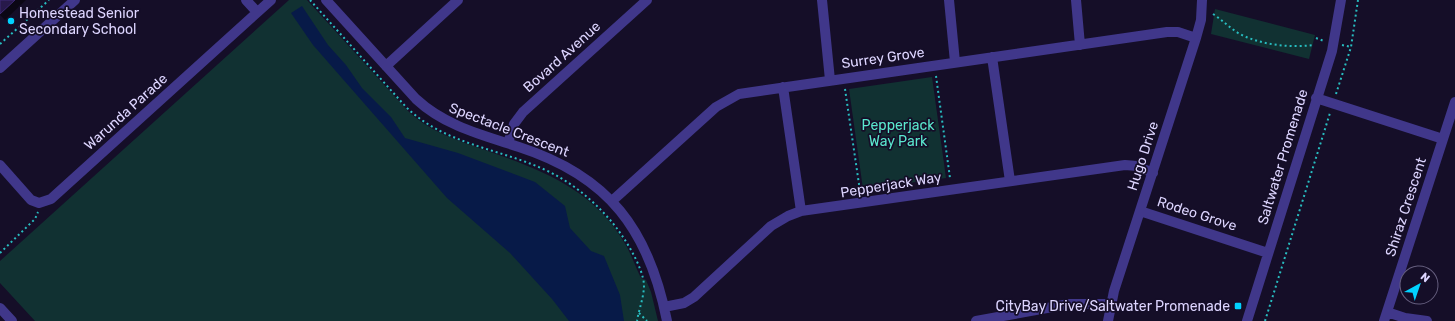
<svg xmlns="http://www.w3.org/2000/svg" width="1455" height="321" viewBox="0 0 1455 321" font-family="Rubik,sans-serif">
<style>
.green{fill:#113132}
.water{fill:#071a48}
.shadow{fill:#0007}
.building{fill:#27194a;stroke:#3f2a77}
.lines{fill:none;stroke-linecap:round;stroke-linejoin:round}
.path{stroke:#28bdc0;stroke-width:2;stroke-dasharray:2 3;stroke-linecap:butt}
.minor{stroke:#40378a;stroke-width:10}
.poi-dot{fill:#01d2ff;stroke:#150e28;stroke-width:1.5}
.labels{text-anchor:middle;dominant-baseline:central;stroke-width:3.5;stroke-linejoin:round;paint-order:stroke}
.poi-label{font-size:14px;fill:#ddd5ff;stroke:#150e28;text-anchor:start}
.street-label{font-size:14px;fill:#ddd5ff;stroke:#150e28}
.park-label{font-size:14px;fill:#5ae7ce;stroke:#150e28}
</style>
<rect width="100%" height="100%" fill="#150e28"/>
<path class="green" d="M289 0H307L408 111C430 132 457 140 485 150 540 169 593 189 624 242 631 253 635 266 641 278L646 280 651 292 658 321H35L0 283V261Z
M1215 9 1315 35 1309 59 1211 34Z
M932 77 946 178 863 189 849 89Z"/>
<path class="water" d="M302 6 328 45 346 65 362 88 391 117 405 138 458 153 535 182 565 206 570 228 591 251 604 256 620 295 624 321H569L552 299 510 253 447 198 313 45 291 13Z"/>
<path class="shadow" d="M0 0H26L5 20 0 15Z"/>
<path class="building" d="M0 0H15L0 14Z"/>
<g class="lines">
<path class="path" d="M310 0 406 107C443 143 495 148 541 168 569 180 591 198 611 221 623 235 643 266 644 285 644 297 639 309 637 321
M1213 14C1222 20 1229 27 1238 33 1260 45 1289 48 1314 45
M1316 38 1324 41
M0 44 49 0
M1342 45 1351 47
M936 76 950 178
M845 89 860 191
M1336 94 1351 47 1358 0
M0 253 35 219 38 212
M639 313 647 321
M1265 321 1330 113"/>
<path class="minor" d="M246 0 257 12
M326 0 416 99C445 126 482 135 519 147 609 176 649 230 667 321
M822 0 830 80
M949 0 955 62
M1076 0 1080 45
M992 57 1010 181
M386 66 458 0
M0 68 75 0
M783 87 801 211
M1316 98 1443 139
M508 143 514 124 523 112 647 0
M0 165 31 200 39 203 51 199 271 0
M612 201 716 107 739 94 1167 32H1178L1196 38
M1140 211 1268 253
M664 307 684 303 694 297 771 226 788 216 801 211 1125 165 1137 166 1153 173
M0 308 12 321
M1387 312 1405 318 1427 321
M976 321 1069 304H1110
M1108 321 1114 291 1196 38 1201 20 1202 0
M1247 321 1332 51 1341 0
M1384 321 1455 102"/>
</g>
<g class="poi-dot">
<circle cx="11" cy="21" r="4"/>
<rect x="1234" y="302" width="8" height="8" rx="2"/>
</g>
<g class="labels">
<g class="poi-label">
<text x="19" y="13">Homestead Senior<tspan x="19" dy="16">Secondary School</tspan></text>
<text x="1230" y="306" text-anchor="end">CityBay Drive/Saltwater Promenade</text>
</g>
<g class="street-label">
<text transform="translate(562 57) rotate(-42)">Bovard Avenue</text>
<text transform="translate(883 58) rotate(-8)">Surrey Grove</text>
<text transform="translate(126 112) rotate(-42)">Warunda Parade</text>
<text transform="translate(509 130) rotate(21)">Spectacle Crescent</text>
<text transform="translate(1143 156) rotate(-72)">Hugo Drive</text>
<text transform="translate(1283 157) rotate(-73)">Saltwater Promenade</text>
<text transform="translate(891 185) rotate(-9)">Pepperjack Way</text>
<text transform="translate(1406 207) rotate(-72)">Shiraz Crescent</text>
<text transform="translate(1197 214) rotate(18)">Rodeo Grove</text>
</g>
<g class="park-label">
<text x="898" y="125">Pepperjack<tspan x="898" dy="16">Way Park</tspan></text>
</g>
</g>
<g transform="translate(1419 285) rotate(40)"><circle r="19" fill="#150e28" stroke="#655e7e"/>
<path d="M0-3L7 15L0 10L-7 15Z" fill="#01d2ff"/>
<text y="-6" font-size="11" font-weight="bold" text-anchor="middle" fill="#ddd5ff">N</text>
</g>
</svg>
